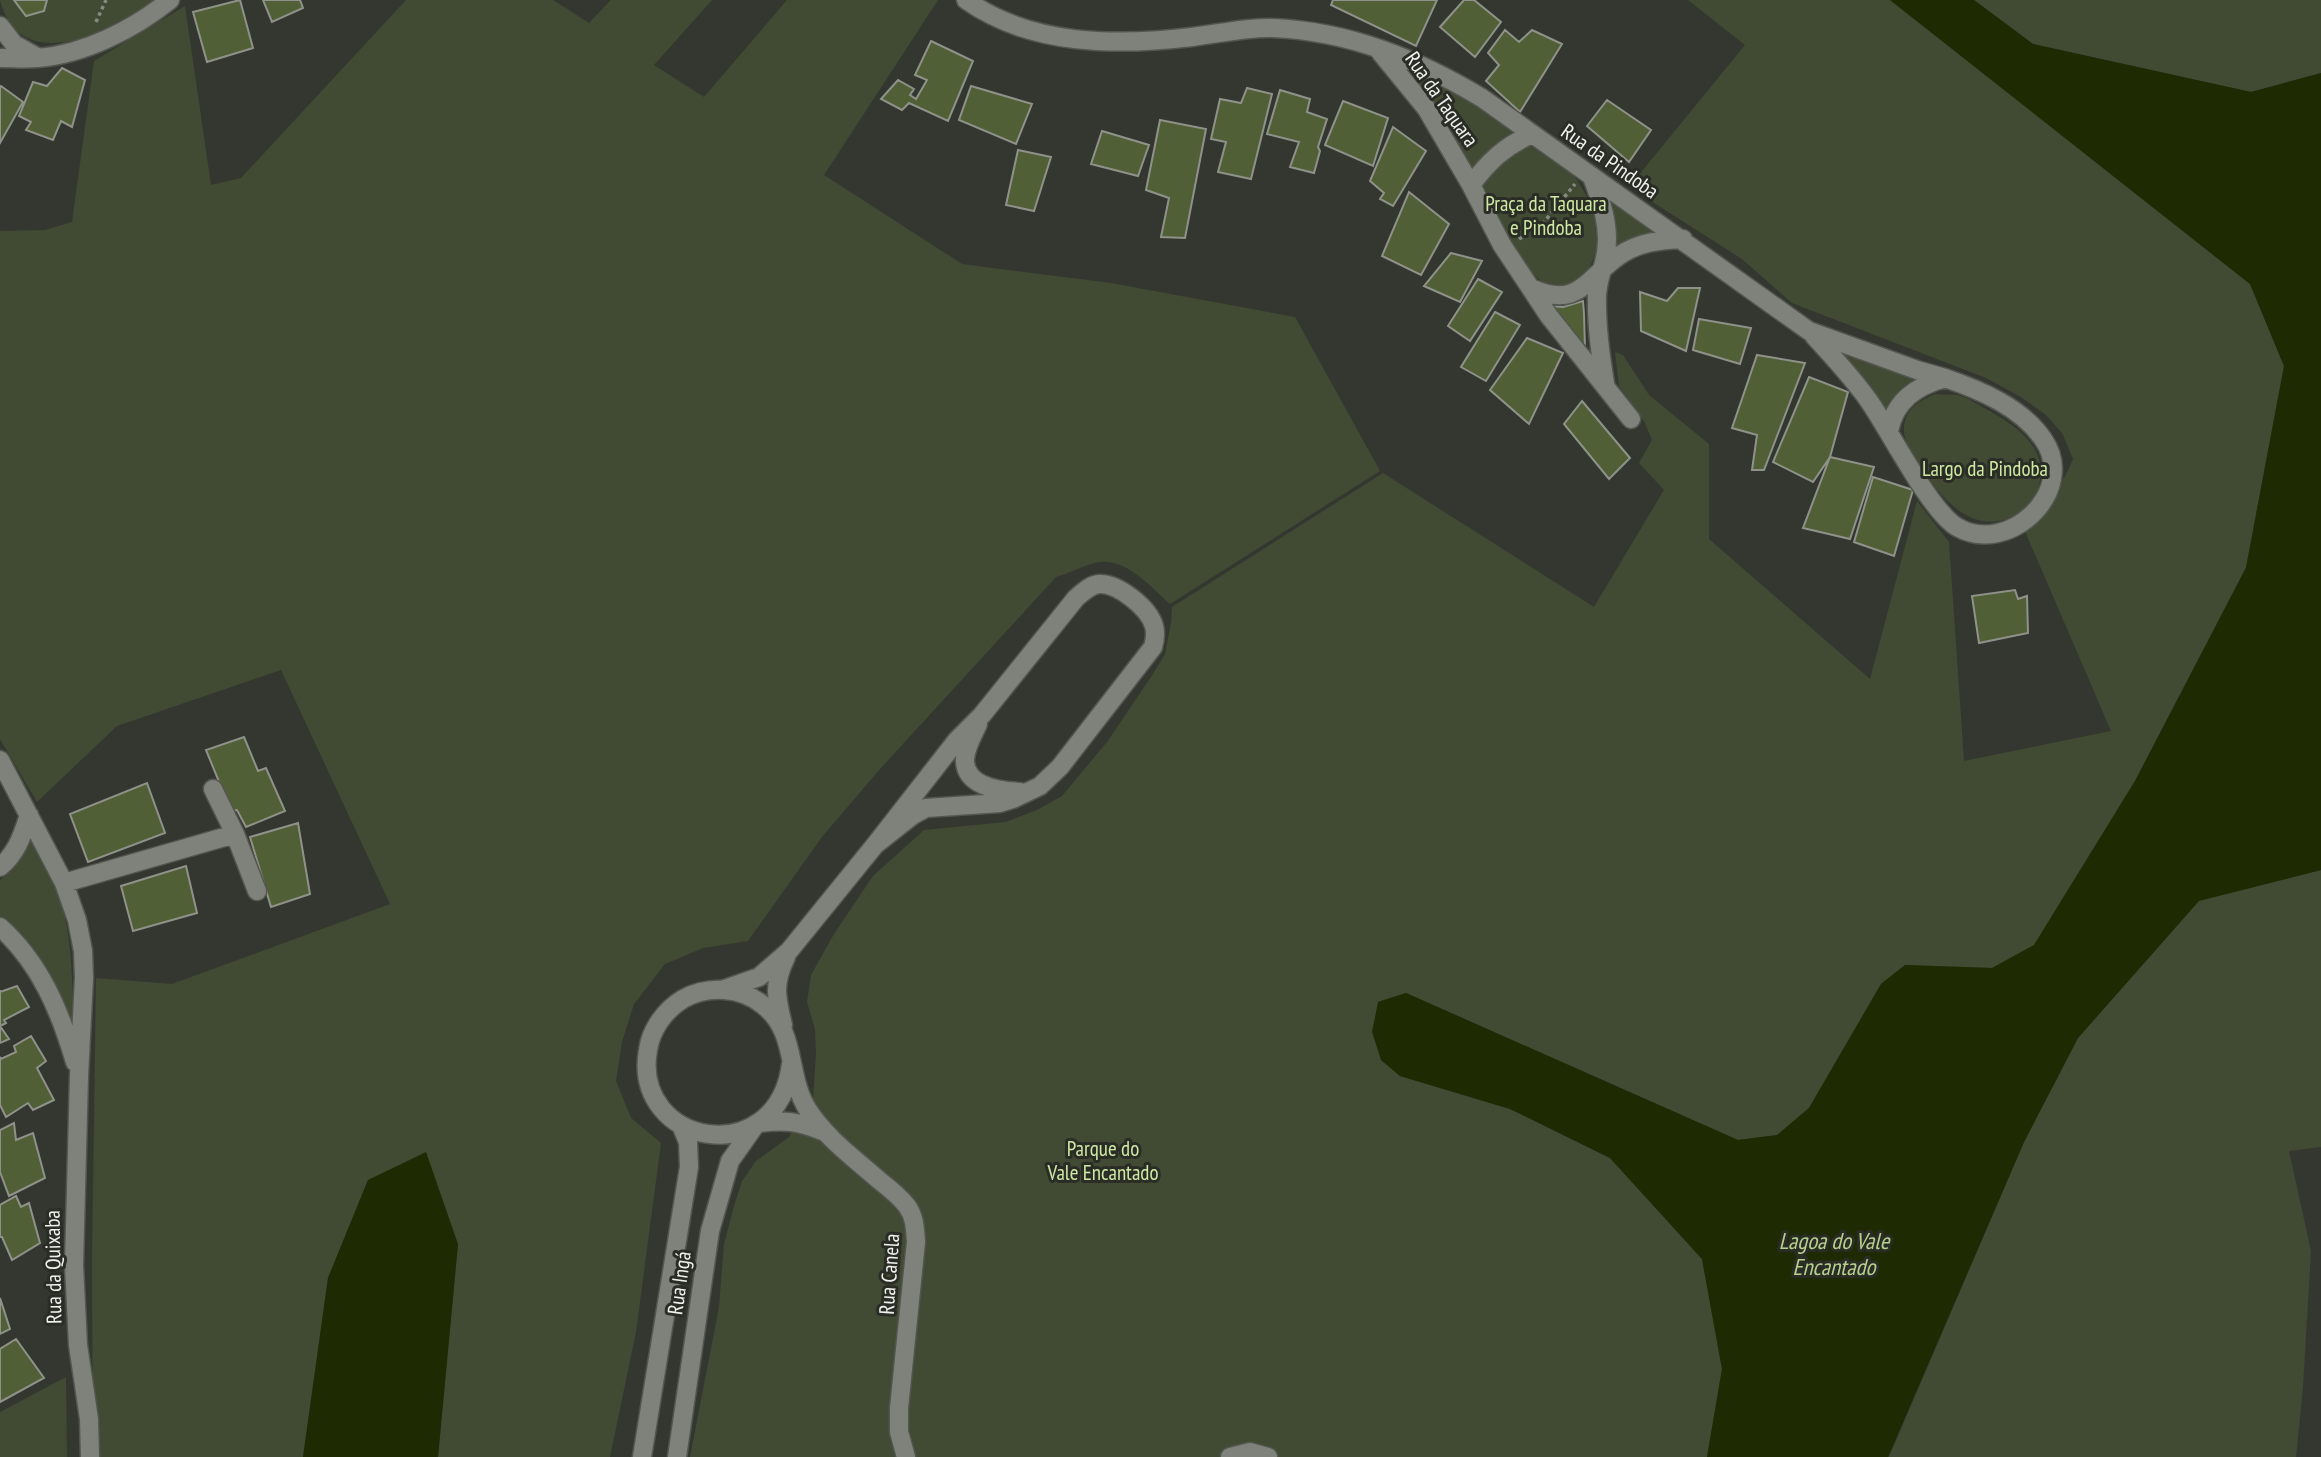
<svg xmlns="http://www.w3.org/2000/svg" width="2321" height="1457" viewBox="0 0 2321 1457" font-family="'PT Sans Narrow',sans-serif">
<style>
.green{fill:#414b33}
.water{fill:#1e2a01}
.building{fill:#505f35;stroke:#8f928a;stroke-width:2}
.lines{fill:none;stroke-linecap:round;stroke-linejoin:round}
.minor-casing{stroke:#53554f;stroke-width:21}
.path{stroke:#878983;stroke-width:3.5;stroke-dasharray:3.5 3.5;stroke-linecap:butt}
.minor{stroke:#7f827a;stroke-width:18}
.labels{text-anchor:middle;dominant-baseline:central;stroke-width:6;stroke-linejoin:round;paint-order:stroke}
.street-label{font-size:21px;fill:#f0f1ed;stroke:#2a2c26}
.park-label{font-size:21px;fill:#cee9a3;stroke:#2a2c26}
.water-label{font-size:23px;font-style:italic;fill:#b7d18c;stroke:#2a2c26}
</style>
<rect width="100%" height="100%" fill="#343730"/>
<path class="green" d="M0 0H157C115 29 21 80 0 0Z
M406 0H553L589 23 611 0H712L654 65 704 97 787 0H938L824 175 962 264 1111 283 1295 317 1380 471 1170 604C1150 586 1124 555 1094 563 1081 567 1069 573 1056 577L880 769 822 837 748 941 703 948 665 964 634 1004 622 1042 616 1081 631 1118 661 1143 636 1332 610 1457H438L458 1244 368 1180 328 1278 303 1457H93L92 1262 96 978 172 984 390 904 281 670 117 726 37 802 0 739V231L45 230 72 222 94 61 185 6 211 185 241 178Z
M1688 0H1890L2250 284 2284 366 2246 567 2135 781 2034 945 1992 968 1905 965 1881 984 1809 1108 1777 1135 1738 1140 1406 993 1378 1002 1381 1060 1400 1076 1510 1109 1610 1158 1702 1259 1722 1369 1707 1457H690L719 1307 724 1244 734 1206 742 1181 756 1161 789 1137 813 1099 816 1054 815 1029 807 1002 811 975 834 934 873 876 924 830 1006 822 1039 809 1062 796 1107 742 1151 677 1165 654 1171 623 1172 607 1383 473 1594 607 1664 490 1639 463 1652 440 1644 421 1619 386 1615 352 1623 355 1649 395 1709 444V539L1870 679 1917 501 1949 542 1964 761 2111 731 2024 529C2045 507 2062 487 2073 459L2062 433 2046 415 2021 397 1986 378 1792 303 1742 259 1629 187 1745 45Z
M1974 0H2321V73L2251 92 2033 44Z
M1396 62 1471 101 1574 175 1586 195 1596 222 1597 250 1589 269 1579 283 1557 289 1544 284 1521 263Z
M1612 200 1662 232 1611 254 1617 229Z
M1841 354 1915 379C1902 387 1894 395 1886 409Z
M1935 394C1942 395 1950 394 1957 395 1967 397 1977 404 1986 409 2013 424 2046 445 2040 480 2038 492 2033 505 2022 511 1977 541 1943 502 1920 465 1912 453 1900 437 1905 421 1909 406 1922 400 1935 394Z
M33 836C42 856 54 876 60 896 72 939 73 983 73 1027 57 983 36 948 0 918V880L13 870Z
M2321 870V1147L2289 1151 2311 1251 2303 1387 2296 1457H1889L2024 1142 2078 1038 2199 900Z
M66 1377 67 1457H0V1412Z"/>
<path class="water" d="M1890 0H1974L2033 44 2251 92 2321 73V870L2199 901 2078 1038 2024 1142 1888 1457H1707L1722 1369 1702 1259 1610 1158 1510 1109 1400 1076 1381 1060 1372 1032 1378 1002 1406 993 1738 1140 1777 1135 1809 1108 1881 984 1905 965 1992 968 2034 945 2135 781 2246 568 2284 366 2250 284Z
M426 1152 458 1244 438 1457H303L328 1278 368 1180Z"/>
<path class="building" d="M14 0H47L44 11 26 16Z
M240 0 253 48 207 62 193 12Z
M263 0H300L303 8 272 22Z
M1333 0H1437L1416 46 1331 5Z
M1464 0H1474L1501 22 1475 57 1440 27Z
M1505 30 1519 42 1532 30 1562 44 1520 112 1486 81 1499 65 1488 53Z
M931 41 973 61 948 121 909 103 902 110 881 99 898 80 914 89 910 95 916 99 927 80 915 75Z
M62 68 85 80 72 127 61 121 53 140 26 130 31 122 19 116 33 82 47 86Z
M1 86 23 102 0 143V87Z
M971 86 1032 104 1016 144 959 120Z
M1247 88 1272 94 1251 179 1218 172 1226 142 1211 139 1220 99 1241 103Z
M1280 90 1310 99 1307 112 1327 119 1318 147 1320 151 1314 173 1290 167 1299 142 1267 134Z
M1607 100 1651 130 1629 162 1587 126Z
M1343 101 1388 118 1373 166 1325 145Z
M1160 120 1206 129 1185 238 1161 237 1169 198 1146 190Z
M1393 127 1426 151 1393 206 1380 199 1384 193 1370 181Z
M1102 131 1149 145 1138 176 1091 164Z
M1018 150 1051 157 1034 211 1006 205Z
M1409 192 1449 224 1421 275 1382 256Z
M1451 253 1482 261 1460 302 1424 286Z
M1478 279 1502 292 1470 341 1448 326Z
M1678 288H1700L1686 351 1641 331 1640 292 1667 301Z
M1583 301 1584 314 1585 349 1550 306 1563 307Z
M1495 312 1520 325 1486 381 1461 367Z
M1699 319 1751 328 1740 364 1693 350Z
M1527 338 1563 353 1529 424 1490 390Z
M1757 355 1805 363 1764 470H1752L1757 435 1732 428Z
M1809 377 1848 392 1830 457 1813 482 1773 462Z
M1582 401 1630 458 1609 479 1564 424Z
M1830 457 1874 467 1850 539 1803 528Z
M1873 477 1913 490 1894 556 1854 542Z
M2015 590 2018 599 2027 596 2028 633 1979 643 1972 596Z
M244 737 258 771 266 768 285 811 246 827 237 810 231 811 206 750Z
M147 783 165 833 88 862 70 814Z
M298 823 310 894 271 907 250 837Z
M186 866 197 913 133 931 121 886Z
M17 986 29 1007 4 1020 6 1023 0 1026 9 1039 0 1043V990V992Z
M31 1036 46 1061 37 1068 54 1100 33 1110 28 1103 6 1117 0 1105V1057L1 1059 16 1052 14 1046Z
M14 1123 16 1140 33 1133 45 1178 9 1196 0 1172V1130Z
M16 1196 21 1207 29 1203 40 1243 12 1260 2 1237H0V1205Z
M0 1298 10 1329 0 1334Z
M16 1339 44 1378 0 1402V1349Z"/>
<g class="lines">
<g class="minor-casing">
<path id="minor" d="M966 0C1031 46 1116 46 1192 37 1218 34 1246 27 1272 28 1349 31 1417 59 1482 98L1809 331 1917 370 1945 378
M0 26 14 44 37 57
M1377 48 1426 108 1471 185 1502 245 1549 316 1631 419
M0 58C13 58 25 59 38 58 85 54 134 29 170 0
M1592 177C1601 201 1610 225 1606 252 1604 267 1598 279 1597 295 1596 325 1600 353 1605 383
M1471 185C1489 161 1505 146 1532 134
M1531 288C1579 310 1586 278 1620 255 1639 242 1661 240 1683 239
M1814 336C1833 357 1853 378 1869 401 1890 431 1930 511 1957 527 2009 557 2079 490 2043 439 2021 407 1980 390 1945 378 1917 386 1895 400 1889 431
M978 724C973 735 964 750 965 762 967 787 1000 791 1020 792
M0 760 64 883 77 920 83 951 84 978 79 1076 74 1265 78 1345 89 1419 90 1457
M213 789 235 834 257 891
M0 867C17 853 22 836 29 815
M64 883 235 834
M0 927C40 963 60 1011 75 1062
M722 990 759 977 789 951 875 845 957 740 982 715 1076 598C1083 592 1090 585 1099 584 1118 583 1149 608 1154 626 1156 633 1155 640 1153 647L1060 767 1040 786 1013 799 1000 803 926 808 913 815 875 845
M783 1025C776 996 773 984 786 957
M791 1064C777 1173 631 1146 648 1050 651 1029 665 1010 683 999 708 985 741 987 763 1005 798 1032 786 1076 808 1110 826 1138 855 1159 880 1181 889 1188 900 1197 907 1206 915 1217 915 1229 916 1242L899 1408V1432L906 1457
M759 1123C785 1120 797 1121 822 1131
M642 1457 689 1167 688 1142 681 1125
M677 1457 710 1231 730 1161 754 1127
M1230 1457 1250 1452 1268 1457"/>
</g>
<path class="path" d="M96 22 106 0
M1519 239 1540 227 1575 184"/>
<use href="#minor" class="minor"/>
</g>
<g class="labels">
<g class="street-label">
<text transform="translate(1442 99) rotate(55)">Rua da Taquara</text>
<text transform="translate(1610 161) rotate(35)">Rua da Pindoba</text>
<text transform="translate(53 1267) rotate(-91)">Rua da Quixaba</text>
<text transform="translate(889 1274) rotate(-86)">Rua Canela</text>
<text transform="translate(679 1283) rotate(-82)">Rua Ingá</text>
</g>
<g class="park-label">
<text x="1546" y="203">Praça da Taquara<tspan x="1546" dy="24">e Pindoba</tspan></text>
<text x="1985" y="468">Largo da Pindoba</text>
<text x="1103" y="1148">Parque do<tspan x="1103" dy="24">Vale Encantado</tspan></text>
</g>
<g class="water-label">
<text x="1834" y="1240">Lagoa do Vale<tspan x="1834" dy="26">Encantado</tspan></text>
</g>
</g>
</svg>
